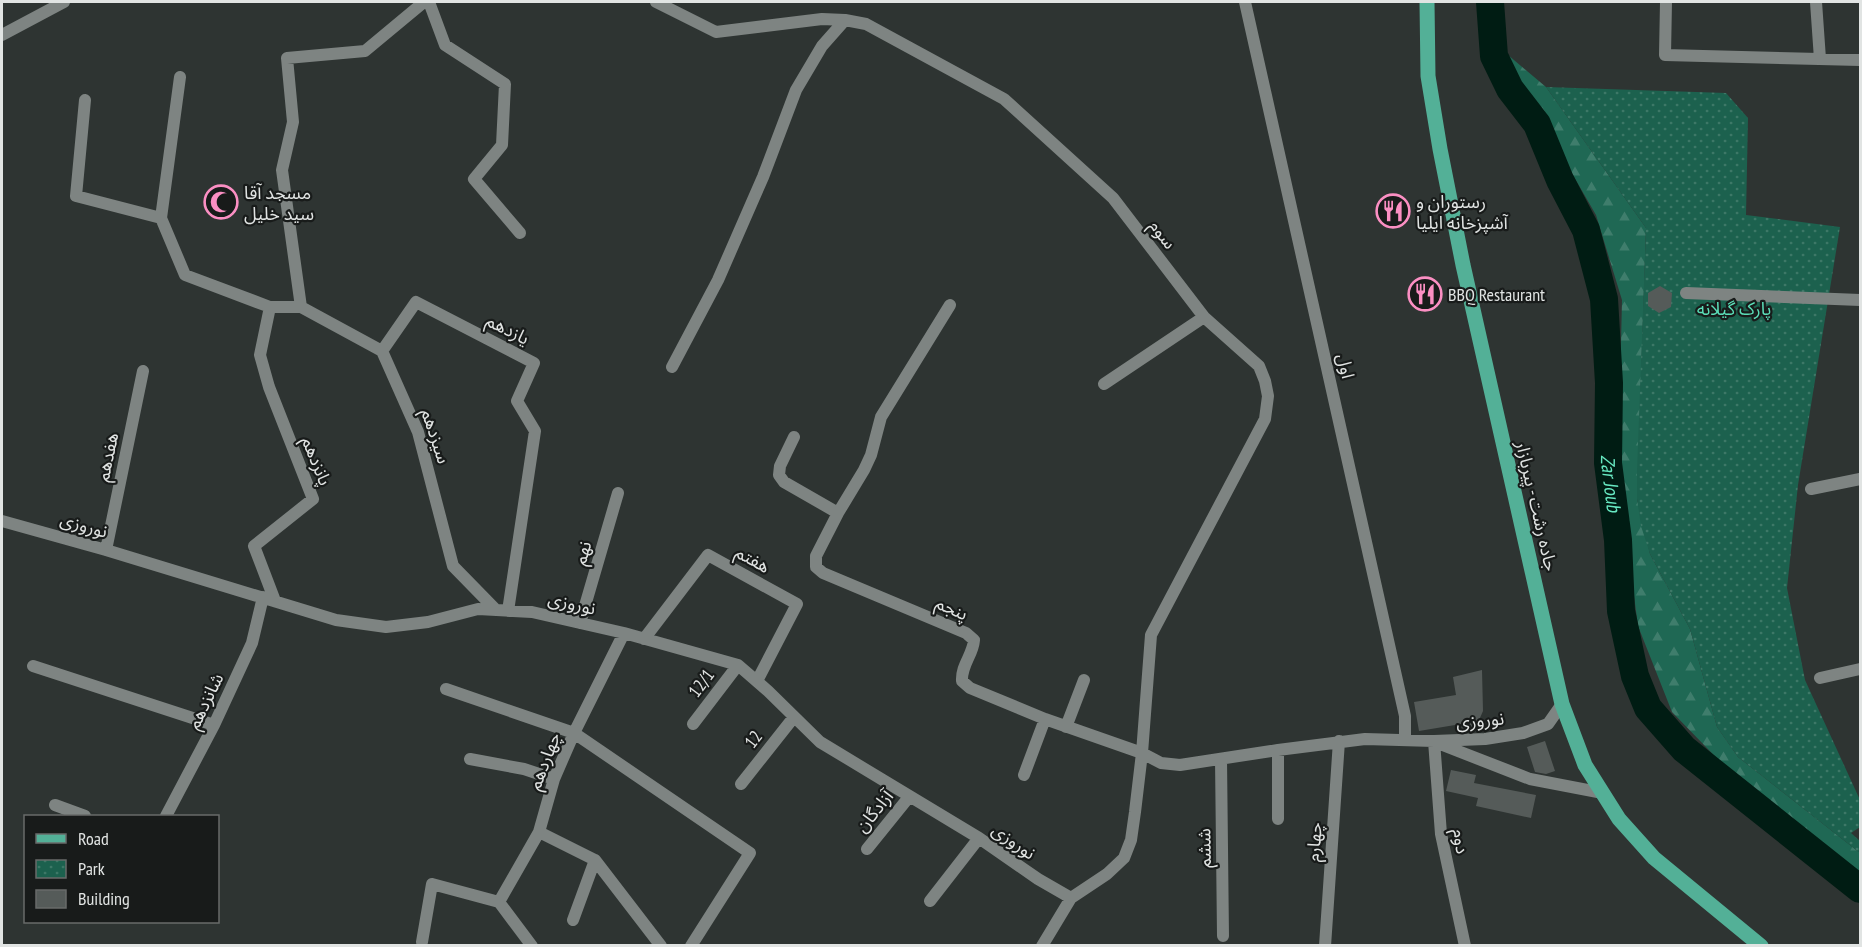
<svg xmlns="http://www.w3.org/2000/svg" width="1862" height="947" viewBox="0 0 1862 947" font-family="'PT Sans Narrow','Noto Sans Arabic',sans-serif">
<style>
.forest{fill:url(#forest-firs)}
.park{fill:url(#park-dots)}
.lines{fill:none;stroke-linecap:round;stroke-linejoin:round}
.river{stroke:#001c13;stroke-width:28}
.building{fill:#555b59}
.street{stroke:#7e8482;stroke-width:12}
.primary{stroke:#53b097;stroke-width:15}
.labels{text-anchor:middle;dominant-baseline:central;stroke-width:4.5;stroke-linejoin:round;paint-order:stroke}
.poi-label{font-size:18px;fill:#e1e4e3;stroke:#181b1a;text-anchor:start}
.street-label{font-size:18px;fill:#e1e4e3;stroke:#181b1a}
.park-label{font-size:18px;fill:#5bdeb8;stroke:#181b1a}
.water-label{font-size:20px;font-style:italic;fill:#67e9c2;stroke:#181b1a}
</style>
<defs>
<pattern id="forest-firs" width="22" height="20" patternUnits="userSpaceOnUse" patternTransform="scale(1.5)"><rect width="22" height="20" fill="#1f6854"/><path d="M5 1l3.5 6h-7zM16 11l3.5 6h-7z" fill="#3f7d6c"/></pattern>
<pattern id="park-dots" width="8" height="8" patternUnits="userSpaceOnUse" patternTransform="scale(1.5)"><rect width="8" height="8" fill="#1c614e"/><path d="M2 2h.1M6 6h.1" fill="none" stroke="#3d7867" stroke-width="1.8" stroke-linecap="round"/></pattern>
</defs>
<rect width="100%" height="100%" fill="#2e3432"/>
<path class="forest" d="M1508 55 1546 87 1646 228 1637 499 1650 554 1690 629 1717 727 1738 757 1860 853V877L1737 779 1672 712 1638 626 1618 474 1622 300 1596 215 1529 99Z"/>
<path class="park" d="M1546 87 1726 93 1748 118 1746 215 1840 227 1798 485 1787 588 1805 680 1860 800V827L1851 833 1860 841V853L1738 757 1717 727 1690 629 1650 554 1641 526 1637 499V470L1646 228Z"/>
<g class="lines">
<path class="river" id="s1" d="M1490 2 1494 56 1510 89 1537 124 1560 180 1586 230 1604 299 1609 383 1608 463 1618 540 1621 611 1635 676 1648 708 1684 749 1860 889"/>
</g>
<path class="building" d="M1660 286 1672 293 1671 307 1659 313 1648 306V293Z
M1482 670 1483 711 1476 727 1462 729 1461 724 1419 731 1414 702 1456 695 1453 677Z
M1545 741 1555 771 1546 774 1535 772 1527 747Z
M1451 770 1476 775 1474 783 1536 795 1531 818 1476 806 1478 798 1446 791Z"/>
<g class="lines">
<path class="street" d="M429 2 445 45 505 84 502 145 474 179 520 233
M656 2 716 32 822 19 845 20 866 24 1004 99 1113 198 1204 317 1259 366 1265 381 1268 396 1265 419 1151 635 1142 753 1135 812 1131 840 1124 858 1107 874 1071 898 1042 946
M1245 2 1405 716V739
M1666 2 1665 55 1860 60
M1816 2 1820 59
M2 35 64 2
M180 77 161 218 185 275 270 307H301L382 351 418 432 453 566 496 610
M85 100 76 196 161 218
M1686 293 1860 300
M950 305 881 417 871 455 864 470 838 513 816 556V567L823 573 966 633 974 640C973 655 961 665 962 681L970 688 1045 719 1142 753 1161 763 1180 765 1278 750 1365 739 1434 741 1485 739 1523 733 1548 724 1562 704
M270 307 260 355 269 387 313 499 254 546 275 601
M301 307 282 170 293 122 287 58 365 51 424 2
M382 351 416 302 534 363 517 401 535 431 508 611
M672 367 718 280 763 177 796 90 822 46 845 20
M1104 384 1204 317
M794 437 780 466 779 475 784 482 838 513
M1811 489 1860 479
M2 521 106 550 336 620 386 627 428 622 478 609 532 612 624 633 738 665 768 691 820 742 979 838 1038 879 1071 898
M106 550 143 371
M580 623 618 493
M644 639 708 555 797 604 757 681
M33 666 214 725
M1820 678 1860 669
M446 689 574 733 750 853 691 946
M693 724 738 665
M1066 727 1084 680
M1434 741 1441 834 1465 946
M1440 744 1530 779 1603 793
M1278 750V819
M470 759 524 769 554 779
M1221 759 1223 936
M1024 775 1045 719
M741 784 794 717
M55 805 85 816
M166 816 214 725 252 643 263 597
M539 832 595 860 661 946
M867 849 909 797
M930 901 979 838
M499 902 539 832 554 779 574 733 624 633
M573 920 595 860
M422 942 432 884 499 902 532 946
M1325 946 1339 741"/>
<path class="primary" d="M1427 2 1428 76 1440 149 1463 265 1562 704 1585 765 1619 819 1654 858 1761 946"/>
</g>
<defs>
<g id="mosque-ring" transform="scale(1.725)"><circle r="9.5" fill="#181b1a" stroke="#fb8fc3" stroke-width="1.5"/><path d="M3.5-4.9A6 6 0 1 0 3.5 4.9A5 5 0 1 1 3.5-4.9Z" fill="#fb8fc3"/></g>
<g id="restaurant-ring" transform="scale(1.725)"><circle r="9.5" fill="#181b1a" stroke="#fb8fc3" stroke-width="1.5"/><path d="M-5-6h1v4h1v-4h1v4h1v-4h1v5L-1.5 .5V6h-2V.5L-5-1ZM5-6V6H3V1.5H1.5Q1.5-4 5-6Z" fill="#fb8fc3"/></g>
</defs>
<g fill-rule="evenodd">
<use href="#mosque-ring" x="221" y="202"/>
<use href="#restaurant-ring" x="1393" y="211"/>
<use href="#restaurant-ring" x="1425" y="294"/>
</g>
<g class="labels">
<g class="poi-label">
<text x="244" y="192">مسجد آقا<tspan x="244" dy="21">سید خلیل</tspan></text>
<text x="1416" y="201">رستوران و<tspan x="1416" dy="21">آشپزخانه ایلیا</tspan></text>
<text x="1448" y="294">BBQ Restaurant</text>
</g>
<g class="street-label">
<text transform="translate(1163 234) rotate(52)">سوم</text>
<text transform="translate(508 329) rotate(27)">یازدهم</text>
<text transform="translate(1346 366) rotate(77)">اول</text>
<text transform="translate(436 436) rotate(72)">سیزدهم</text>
<text transform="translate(107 457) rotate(-78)">هفدهم</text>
<text transform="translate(317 461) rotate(68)">پانزدهم</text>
<text transform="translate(1537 506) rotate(77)">جاده رشت - پیربازار</text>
<text transform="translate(84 525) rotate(16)">نوروزی</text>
<text transform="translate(582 553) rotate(-74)">نهم</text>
<text transform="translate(753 559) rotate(29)">هفتم</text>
<text transform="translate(572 603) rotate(13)">نوروزی</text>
<text transform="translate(952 608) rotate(24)">پنجم</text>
<text transform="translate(701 683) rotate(-53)">12/1</text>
<text transform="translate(205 701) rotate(-64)">شانزدهم</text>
<text transform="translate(1480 720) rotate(-5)">نوروزی</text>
<text transform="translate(753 739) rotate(-52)">12</text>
<text transform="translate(544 761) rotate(-69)">چهاردهم</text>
<text transform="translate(874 811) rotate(-51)">آزادگان</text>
<text transform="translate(1014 841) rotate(35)">نوروزی</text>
<text transform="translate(1461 841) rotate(80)">دوم</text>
<text transform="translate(1314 842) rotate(-86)">چهارم</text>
<text transform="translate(1204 848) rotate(-91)">ششم</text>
</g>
<g class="park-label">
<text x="1734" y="308">پارک گیلانه</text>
</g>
<g class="water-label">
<text stroke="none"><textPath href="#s1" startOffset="508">Zar Joub</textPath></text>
</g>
</g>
<rect width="1862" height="947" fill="none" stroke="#e1e4e3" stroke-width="6"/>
<rect x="24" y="815" width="195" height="108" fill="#181b1a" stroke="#686b6a" stroke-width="1.5"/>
<rect x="36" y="834" width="30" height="9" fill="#53b097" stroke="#686b6a" stroke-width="1.5"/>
<text x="78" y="845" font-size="18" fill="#e1e4e3">Road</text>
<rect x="36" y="860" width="30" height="18" fill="url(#park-dots)" stroke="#686b6a" stroke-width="1.5"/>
<text x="78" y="875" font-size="18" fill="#e1e4e3">Park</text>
<rect x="36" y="890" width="30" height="18" fill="#555b59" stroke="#686b6a" stroke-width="1.5"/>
<text x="78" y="905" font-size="18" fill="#e1e4e3">Building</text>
</svg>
